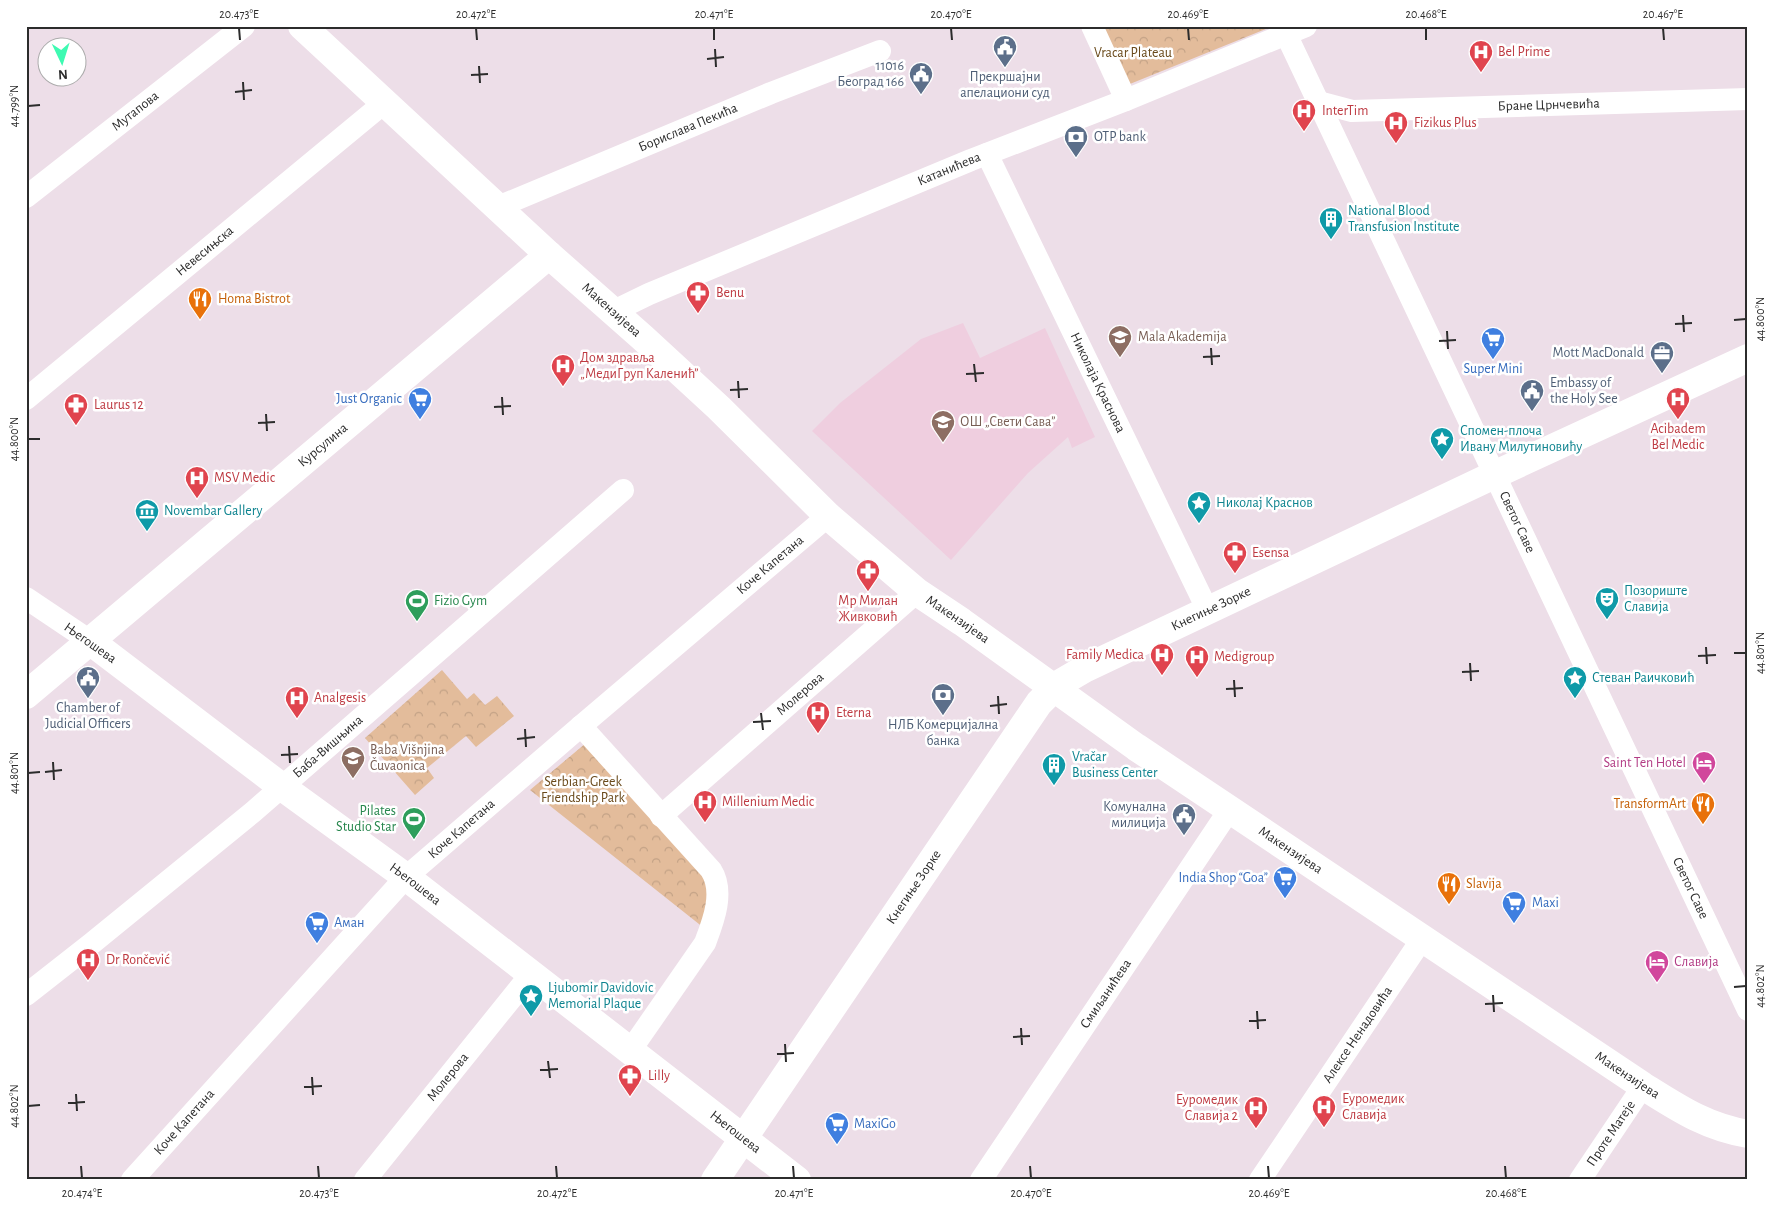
<svg xmlns="http://www.w3.org/2000/svg" width="1774" height="1206" viewBox="0 0 1774 1206" font-family="'Alegreya Sans',sans-serif">
<style>
.education{fill:#efcedf}
.park{fill:url(#park-crowns)}
.lines{fill:none;stroke-linecap:round;stroke-linejoin:round}
.street{stroke:#fff;stroke-width:22}
.secondary{stroke:#fff;stroke-width:28}
.ticks{fill:none;stroke:#2c2c2c;stroke-width:2}
.labels{text-anchor:middle;dominant-baseline:central;stroke-width:5;stroke-linejoin:round;paint-order:stroke}
.health-label{font-size:14px;fill:#be3a42;stroke:#fff;text-anchor:start}
.park-label{font-size:14px;fill:#6a4a1b;stroke:#fff}
.service-label{font-size:14px;fill:#4e5e75;stroke:#fff;text-anchor:end}
.street-label{font-size:14px;fill:#2c2c2c;stroke:#fff}
.culture-label{font-size:14px;fill:#0d838f;stroke:#fff;text-anchor:start}
.food-label{font-size:14px;fill:#c56008;stroke:#fff;text-anchor:start}
.education-label{font-size:14px;fill:#785e54;stroke:#fff;text-anchor:start}
.shop-label{font-size:14px;fill:#366cbe;stroke:#fff;text-anchor:start}
.leisure-label{font-size:14px;fill:#27864d;stroke:#fff;text-anchor:start}
.hotel-label{font-size:14px;fill:#b23c85;stroke:#fff;text-anchor:end}
.neatline{fill:none;stroke:#2c2c2c;stroke-width:2}
.ticks-label{font-size:12px;text-anchor:middle;fill:#2c2c2c}
</style>
<defs>
<pattern id="park-crowns" width="20" height="18" patternUnits="userSpaceOnUse" patternTransform="scale(1.25)"><rect width="20" height="18" fill="#e3bc9b"/><path d="M2 6a3 3 0 1 1 6 0M12 15a3 3 0 1 1 6 0" fill="none" stroke="#c3a286"/></pattern>
</defs>
<rect width="100%" height="100%" fill="#eddee8"/>
<path class="education" d="M963 323 980 358 1045 328 1095 437 1072 448 1068 437 1028 473 951 560 812 431 840 403 921 339Z"/>
<path class="park" d="M1092 26H1273L1120 88Z
M442 670 467 699 474 693 485 705 497 696 514 716 476 747 466 736 427 768 434 778 415 795 365 738Z
M586 743 702 873 709 890 704 928 530 790Z"/>
<g class="lines">
<g class="street">
<path d="M1092 26 1126 100"/>
<path id="s1" d="M1286 34 1748 1010"/>
<path id="s2" d="M1318 102 1352 111 1748 99"/>
<path id="s3" d="M987 154 1208 611"/>
<path id="s4" d="M26 197 244 26"/>
<path id="s5" d="M498 207 771 93 880 51"/>
<path id="s6" d="M614 311 649 294 971 160 1126 100 1306 26"/>
<path id="s7" d="M26 399 384 103"/>
<path d="M26 598 90 641"/>
<path d="M581 726 711 870C725 892 713 922 705 943L630 1051"/>
<path id="s8" d="M661 816 917 592"/>
<path id="s9" d="M26 995 91 944 253 812 623 490"/>
<path id="s10" d="M132 1180 406 877 581 726 828 516"/>
<path id="s11" d="M365 1180 531 974"/>
<path id="s12" d="M981 1180 1230 809"/>
<path id="s13" d="M1260 1180 1422 939"/>
<path id="s14" d="M1580 1180 1643 1086"/>
</g>
<g class="secondary">
<path id="s15" d="M302 26 549 255 643 338 719 408 828 516 917 592 962 622 1136 747 1643 1086C1678 1108 1706 1127 1748 1134"/>
<path id="s16" d="M90 641 282 787 406 877 797 1180"/>
<path id="s17" d="M26 695 549 255"/>
<path id="s18" d="M715 1180 1039 703 1057 685 1086 668 1494 475 1748 358"/>
</g>
</g>
<path class="ticks" d="M239 28 240 40M476 28 477 40M714 28V40M951 28 952 40M1188 28 1189 40M1426 28V40M1663 28 1664 40M715 49 716 67M707 59 724 57M479 66 480 83M471 75 488 74M243 82 244 100M235 92 252 90M28 106 40 105M1683 315 1684 332M1734 320 1746 319M1675 324 1692 323M1447 331 1448 349M1439 341 1456 340M1211 348 1212 365M1203 357 1220 356M974 364 976 382M966 374 984 373M738 381 739 398M730 390 748 389M502 397 503 415M494 407 511 406M266 414 267 431M258 423 275 422M28 439H40M1706 647 1707 664M1734 653H1746M1698 656 1716 655M1470 663 1471 681M1462 672 1479 671M1234 680 1235 697M1226 689 1243 688M998 696 999 714M990 706 1007 704M761 713 763 730M753 722 771 721M525 729 526 747M517 739 535 737M289 746 290 763M281 755 298 754M53 762 54 780M45 772 62 770M28 773 40 772M1734 987 1746 986M1493 995 1494 1012M1485 1004 1503 1003M1257 1011 1258 1029M1249 1021 1266 1020M1021 1028 1022 1045M1013 1037 1030 1036M785 1044 786 1062M777 1054 794 1053M548 1061 550 1078M540 1070 558 1069M312 1077 313 1095M304 1087 322 1086M76 1094 77 1111M68 1103 85 1102M28 1106 40 1105M81 1166 82 1178M318 1166 319 1178M556 1166 557 1178M793 1166 794 1178M1030 1166 1031 1178M1268 1166 1269 1178M1505 1166 1506 1178"/>
<defs>
<g id="civic-pin" transform="scale(1.25)"><path d="M0 17L-7.5 6A9.5 9.5 0 1 1 7.5 6Z" fill="#5c6f8a" stroke="#fff"/><path d="M-.6-6.5H3V-4.5H.6V-3L4-1V1h2V6H-6V1h2V-1L-.6-3ZM-1.2 2.5V6h2.4V2.5Z" fill="#fff"/></g>
<g id="hospital-pin" transform="scale(1.25)"><path d="M0 17L-7.5 6A9.5 9.5 0 1 1 7.5 6Z" fill="#e0444e" stroke="#fff"/><path d="M-5-5h3v3.5h4V-5h3V5h-3V1.5h-4V5h-3Z" fill="#fff"/></g>
<g id="bank-pin" transform="scale(1.25)"><path d="M0 17L-7.5 6A9.5 9.5 0 1 1 7.5 6Z" fill="#5c6f8a" stroke="#fff"/><path d="M-6-4H6V4H-6ZM0-2.3a2.3 2.3 0 1 0 0 4.6a2.3 2.3 0 1 0 0-4.6Z" fill="#fff"/></g>
<g id="building-pin" transform="scale(1.25)"><path d="M0 17L-7.5 6A9.5 9.5 0 1 1 7.5 6Z" fill="#0f9aa8" stroke="#fff"/><path d="M-4-6H4V6H1V3H-1V6H-4ZM-2.5-4.3h1.7v1.8h-1.7ZM.8-4.3h1.7v1.8H.8ZM-2.5-1h1.7V.8h-1.7ZM.8-1h1.7V.8H.8Z" fill="#fff"/></g>
<g id="pharmacy-pin" transform="scale(1.25)"><path d="M0 17L-7.5 6A9.5 9.5 0 1 1 7.5 6Z" fill="#e0444e" stroke="#fff"/><path d="M-2-6h4v4h4v4h-4v4h-4v-4h-4v-4h4Z" fill="#fff"/></g>
<g id="restaurant-pin" transform="scale(1.25)"><path d="M0 17L-7.5 6A9.5 9.5 0 1 1 7.5 6Z" fill="#e8710a" stroke="#fff"/><path d="M-5-6h1v4h1v-4h1v4h1v-4h1v5L-1.5 .5V6h-2V.5L-5-1ZM5-6V6H3V1.5H1.5Q1.5-4 5-6Z" fill="#fff"/></g>
<g id="school-pin" transform="scale(1.25)"><path d="M0 17L-7.5 6A9.5 9.5 0 1 1 7.5 6Z" fill="#8d6e63" stroke="#fff"/><path d="M0-5L7-2L0 1L-7-2ZM-4 1L0 2.5L4 1V4Q0 6-4 4Z" fill="#fff"/></g>
<g id="supermarket-pin" transform="scale(1.25)"><path d="M0 17L-7.5 6A9.5 9.5 0 1 1 7.5 6Z" fill="#3f7fe0" stroke="#fff"/><path d="M-6-5.5h2.5l.6 2H6L4.5 2H-2.5L-4.4-4H-6ZM-1.5 3.2a1.3 1.3 0 1 0 .1 0ZM3 3.2a1.3 1.3 0 1 0 .1 0Z" fill="#fff"/></g>
<g id="office-pin" transform="scale(1.25)"><path d="M0 17L-7.5 6A9.5 9.5 0 1 1 7.5 6Z" fill="#5c6f8a" stroke="#fff"/><path d="M-6-3h4V-5.5h4V-3h4V5H-6ZM-1-4.5V-3h2v-1.5ZM-6 0V1H6V0Z" fill="#fff"/></g>
<g id="sight-pin" transform="scale(1.25)"><path d="M0 17L-7.5 6A9.5 9.5 0 1 1 7.5 6Z" fill="#0f9aa8" stroke="#fff"/><path d="M0-6L1.8-2.2L6-1.7L2.9 1.2L3.7 5.4L0 3.3L-3.7 5.4L-2.9 1.2L-6-1.7L-1.8-2.2Z" fill="#fff"/></g>
<g id="museum-pin" transform="scale(1.25)"><path d="M0 17L-7.5 6A9.5 9.5 0 1 1 7.5 6Z" fill="#0f9aa8" stroke="#fff"/><path d="M0-6L6-3V-2H-6V-3ZM-5-1h2V3h-2ZM-1-1h2V3h-2ZM3-1h2V3H3ZM-6 4H6V6H-6Z" fill="#fff"/></g>
<g id="theatre-pin" transform="scale(1.25)"><path d="M0 17L-7.5 6A9.5 9.5 0 1 1 7.5 6Z" fill="#0f9aa8" stroke="#fff"/><path d="M-5-5.5Q0-4 5-5.5V0Q5 5 0 6Q-5 5-5 0ZM-3.3-2.5H-1v1.5H-3.3ZM1-2.5H3.3v1.5H1ZM-2.8 1Q0 5.5 2.8 1Z" fill="#fff"/></g>
<g id="stadium-pin" transform="scale(1.25)"><path d="M0 17L-7.5 6A9.5 9.5 0 1 1 7.5 6Z" fill="#2e9e5b" stroke="#fff"/><path d="M0-5a6.5 5 0 1 0 0 10a6.5 5 0 1 0 0-10ZM-3.5-1.8h7v3.6h-7Z" fill="#fff"/></g>
<g id="hotel-pin" transform="scale(1.25)"><path d="M0 17L-7.5 6A9.5 9.5 0 1 1 7.5 6Z" fill="#d1479c" stroke="#fff"/><path d="M-6-4.5h1.5V1H6V5H4.5V3h-9V5H-6ZM-4 0a1.8 1.8 0 1 1 3.6 0ZM.5 0V-2.5h3Q6-2.5 6 0Z" fill="#fff"/></g>
</defs>
<g fill-rule="evenodd">
<use href="#civic-pin" x="1005" y="47"/>
<use href="#hospital-pin" x="1481" y="52"/>
<use href="#civic-pin" x="921" y="74"/>
<use href="#hospital-pin" x="1304" y="111"/>
<use href="#hospital-pin" x="1396" y="123"/>
<use href="#bank-pin" x="1076" y="137"/>
<use href="#building-pin" x="1331" y="219"/>
<use href="#pharmacy-pin" x="698" y="293"/>
<use href="#restaurant-pin" x="200" y="299"/>
<use href="#school-pin" x="1120" y="337"/>
<use href="#supermarket-pin" x="1493" y="339"/>
<use href="#office-pin" x="1662" y="353"/>
<use href="#hospital-pin" x="563" y="366"/>
<use href="#civic-pin" x="1532" y="391"/>
<use href="#supermarket-pin" x="420" y="399"/>
<use href="#hospital-pin" x="1678" y="399"/>
<use href="#pharmacy-pin" x="76" y="405"/>
<use href="#school-pin" x="943" y="422"/>
<use href="#sight-pin" x="1442" y="439"/>
<use href="#hospital-pin" x="197" y="478"/>
<use href="#sight-pin" x="1199" y="503"/>
<use href="#museum-pin" x="147" y="511"/>
<use href="#pharmacy-pin" x="1235" y="553"/>
<use href="#pharmacy-pin" x="868" y="571"/>
<use href="#theatre-pin" x="1607" y="599"/>
<use href="#stadium-pin" x="417" y="601"/>
<use href="#hospital-pin" x="1162" y="655"/>
<use href="#hospital-pin" x="1197" y="657"/>
<use href="#civic-pin" x="88" y="678"/>
<use href="#sight-pin" x="1575" y="678"/>
<use href="#bank-pin" x="943" y="695"/>
<use href="#hospital-pin" x="297" y="698"/>
<use href="#hospital-pin" x="818" y="713"/>
<use href="#school-pin" x="353" y="758"/>
<use href="#hotel-pin" x="1704" y="763"/>
<use href="#building-pin" x="1054" y="765"/>
<use href="#hospital-pin" x="705" y="802"/>
<use href="#restaurant-pin" x="1703" y="804"/>
<use href="#civic-pin" x="1184" y="815"/>
<use href="#stadium-pin" x="414" y="819"/>
<use href="#supermarket-pin" x="1285" y="878"/>
<use href="#restaurant-pin" x="1449" y="884"/>
<use href="#supermarket-pin" x="1514" y="903"/>
<use href="#supermarket-pin" x="317" y="923"/>
<use href="#hospital-pin" x="88" y="960"/>
<use href="#hotel-pin" x="1657" y="962"/>
<use href="#sight-pin" x="531" y="996"/>
<use href="#pharmacy-pin" x="630" y="1076"/>
<use href="#hospital-pin" x="1324" y="1107"/>
<use href="#hospital-pin" x="1256" y="1108"/>
<use href="#supermarket-pin" x="837" y="1124"/>
</g>
<g class="labels">
<g class="health-label">
<text x="1498" y="52">Bel Prime</text>
<text x="1322" y="111">InterTim</text>
<text x="1414" y="123">Fizikus Plus</text>
<text x="716" y="293">Benu</text>
<text x="580" y="358">Дом здравља<tspan x="580" dy="16">„МедиГруп Каленић”</tspan></text>
<text x="94" y="405">Laurus 12</text>
<text x="1678" y="429" text-anchor="middle">Acibadem<tspan x="1678" dy="16">Bel Medic</tspan></text>
<text x="214" y="478">MSV Medic</text>
<text x="1252" y="553">Esensa</text>
<text x="868" y="601" text-anchor="middle">Мр Милан<tspan x="868" dy="16">Живковић</tspan></text>
<text x="1144" y="655" text-anchor="end">Family Medica</text>
<text x="1214" y="657">Medigroup</text>
<text x="314" y="698">Analgesis</text>
<text x="836" y="713">Eterna</text>
<text x="722" y="802">Millenium Medic</text>
<text x="106" y="960">Dr Rončević</text>
<text x="648" y="1076">Lilly</text>
<text x="1342" y="1099">Еуромедик<tspan x="1342" dy="16">Славија</tspan></text>
<text x="1238" y="1100" text-anchor="end">Еуромедик<tspan x="1238" dy="16">Славија 2</tspan></text>
</g>
<g class="park-label">
<text x="1133" y="53">Vracar Plateau</text>
<text x="583" y="782">Serbian-Greek<tspan x="583" dy="16">Friendship Park</tspan></text>
</g>
<g class="service-label">
<text x="904" y="66">11016<tspan x="904" dy="16">Београд 166</tspan></text>
<text x="1005" y="77" text-anchor="middle">Прекршајни<tspan x="1005" dy="16">апелациони суд</tspan></text>
<text x="1094" y="137" text-anchor="start">OTP bank</text>
<text x="1644" y="353">Mott MacDonald</text>
<text x="1550" y="383" text-anchor="start">Embassy of<tspan x="1550" dy="16">the Holy See</tspan></text>
<text x="88" y="708" text-anchor="middle">Chamber of<tspan x="88" dy="16">Judicial Officers</tspan></text>
<text x="943" y="725" text-anchor="middle">НЛБ Комерцијална<tspan x="943" dy="16">банка</tspan></text>
<text x="1166" y="807">Комунална<tspan x="1166" dy="16">милиција</tspan></text>
</g>
<g class="street-label">
<text stroke="none"><textPath href="#s2" startOffset="232">Бране Црнчевића</textPath></text>
<text stroke="none"><textPath href="#s4" startOffset="139">Мутапова</textPath></text>
<text stroke="none"><textPath href="#s5" startOffset="206">Борислава Пекића</textPath></text>
<text stroke="none"><textPath href="#s6" startOffset="364">Катанићева</textPath></text>
<text stroke="none"><textPath href="#s7" startOffset="232">Невесињска</textPath></text>
<text stroke="none"><textPath href="#s15" startOffset="420">Макензијева</textPath></text>
<text stroke="none"><textPath href="#s3" startOffset="254">Николаја Краснова</textPath></text>
<text stroke="none"><textPath href="#s17" startOffset="388">Курсулина</textPath></text>
<text stroke="none"><textPath href="#s1" startOffset="540">Светог Саве</textPath></text>
<text stroke="none"><textPath href="#s10" startOffset="888">Коче Капетана</textPath></text>
<text stroke="none"><textPath href="#s18" startOffset="774">Кнегиње Зорке</textPath></text>
<text stroke="none"><textPath href="#s15" startOffset="885">Макензијева</textPath></text>
<text transform="translate(90 643) rotate(35)">Његошева</text>
<text stroke="none"><textPath href="#s8" startOffset="185">Молерова</textPath></text>
<text stroke="none"><textPath href="#s9" startOffset="391">Баба-Вишњина</textPath></text>
<text stroke="none"><textPath href="#s10" startOffset="482">Коче Капетана</textPath></text>
<text stroke="none"><textPath href="#s15" startOffset="1290">Макензијева</textPath></text>
<text stroke="none"><textPath href="#s16" startOffset="406">Његошева</textPath></text>
<text stroke="none"><textPath href="#s18" startOffset="354">Кнегиње Зорке</textPath></text>
<text stroke="none"><textPath href="#s1" startOffset="945">Светог Саве</textPath></text>
<text stroke="none"><textPath href="#s12" startOffset="224">Смиљанићева</textPath></text>
<text stroke="none"><textPath href="#s13" startOffset="175">Алексе Ненадовића</textPath></text>
<text stroke="none"><textPath href="#s15" startOffset="1695">Макензијева</textPath></text>
<text stroke="none"><textPath href="#s11" startOffset="132">Молерова</textPath></text>
<text stroke="none"><textPath href="#s10" startOffset="78">Коче Капетана</textPath></text>
<text stroke="none"><textPath href="#s16" startOffset="811">Његошева</textPath></text>
<text stroke="none"><textPath href="#s14" startOffset="56">Проте Матеје</textPath></text>
</g>
<g class="culture-label">
<text x="1348" y="211">National Blood<tspan x="1348" dy="16">Transfusion Institute</tspan></text>
<text x="1460" y="431">Спомен-плоча<tspan x="1460" dy="16">Ивану Милутиновићу</tspan></text>
<text x="1216" y="503">Николај Краснов</text>
<text x="164" y="511">Novembar Gallery</text>
<text x="1624" y="591">Позориште<tspan x="1624" dy="16">Славија</tspan></text>
<text x="1592" y="678">Стеван Раичковић</text>
<text x="1072" y="757">Vračar<tspan x="1072" dy="16">Business Center</tspan></text>
<text x="548" y="988">Ljubomir Davidovic<tspan x="548" dy="16">Memorial Plaque</tspan></text>
</g>
<g class="food-label">
<text x="218" y="299">Homa Bistrot</text>
<text x="1686" y="804" text-anchor="end">TransformArt</text>
<text x="1466" y="884">Slavija</text>
</g>
<g class="education-label">
<text x="1138" y="337">Mala Akademija</text>
<text x="960" y="422">ОШ „Свети Сава”</text>
<text x="370" y="750">Baba Višnjina<tspan x="370" dy="16">Čuvaonica</tspan></text>
</g>
<g class="shop-label">
<text x="1493" y="369" text-anchor="middle">Super Mini</text>
<text x="402" y="399" text-anchor="end">Just Organic</text>
<text x="1268" y="878" text-anchor="end">India Shop “Goa”</text>
<text x="1532" y="903">Maxi</text>
<text x="334" y="923">Аман</text>
<text x="854" y="1124">MaxiGo</text>
</g>
<g class="leisure-label">
<text x="434" y="601">Fizio Gym</text>
<text x="396" y="811" text-anchor="end">Pilates<tspan x="396" dy="16">Studio Star</tspan></text>
</g>
<g class="hotel-label">
<text x="1686" y="763">Saint Ten Hotel</text>
<text x="1674" y="962" text-anchor="start">Славија</text>
</g>
</g>
<rect width="1774" height="1206" fill="none" stroke="#ffffff" stroke-width="55"/>
<g transform="translate(62 62) rotate(176)"><circle r="24" fill="#ffffff" stroke="#ababab"/>
<path d="M0-4L9 19L0 12L-9 19Z" fill="#3efab2"/>
<text y="-8" font-size="14" font-weight="bold" text-anchor="middle" fill="#2c2c2c">N</text>
</g>
<rect x="28" y="28" width="1718" height="1150" class="neatline"/>
<g class="ticks-label">
<text x="239" y="18">20.473°E</text>
<text x="476" y="18">20.472°E</text>
<text x="714" y="18">20.471°E</text>
<text x="951" y="18">20.470°E</text>
<text x="1188" y="18">20.469°E</text>
<text x="1426" y="18">20.468°E</text>
<text x="1663" y="18">20.467°E</text>
<text transform="translate(14 106) rotate(-90)" y="4">44.799°N</text>
<text transform="translate(1760 319) rotate(-90)" y="4">44.800°N</text>
<text transform="translate(14 439) rotate(-90)" y="4">44.800°N</text>
<text transform="translate(1760 653) rotate(-90)" y="4">44.801°N</text>
<text transform="translate(14 773) rotate(-90)" y="4">44.801°N</text>
<text transform="translate(1760 986) rotate(-90)" y="4">44.802°N</text>
<text transform="translate(14 1106) rotate(-90)" y="4">44.802°N</text>
<text x="82" y="1197">20.474°E</text>
<text x="319" y="1197">20.473°E</text>
<text x="557" y="1197">20.472°E</text>
<text x="794" y="1197">20.471°E</text>
<text x="1031" y="1197">20.470°E</text>
<text x="1269" y="1197">20.469°E</text>
<text x="1506" y="1197">20.468°E</text>
</g>
</svg>
